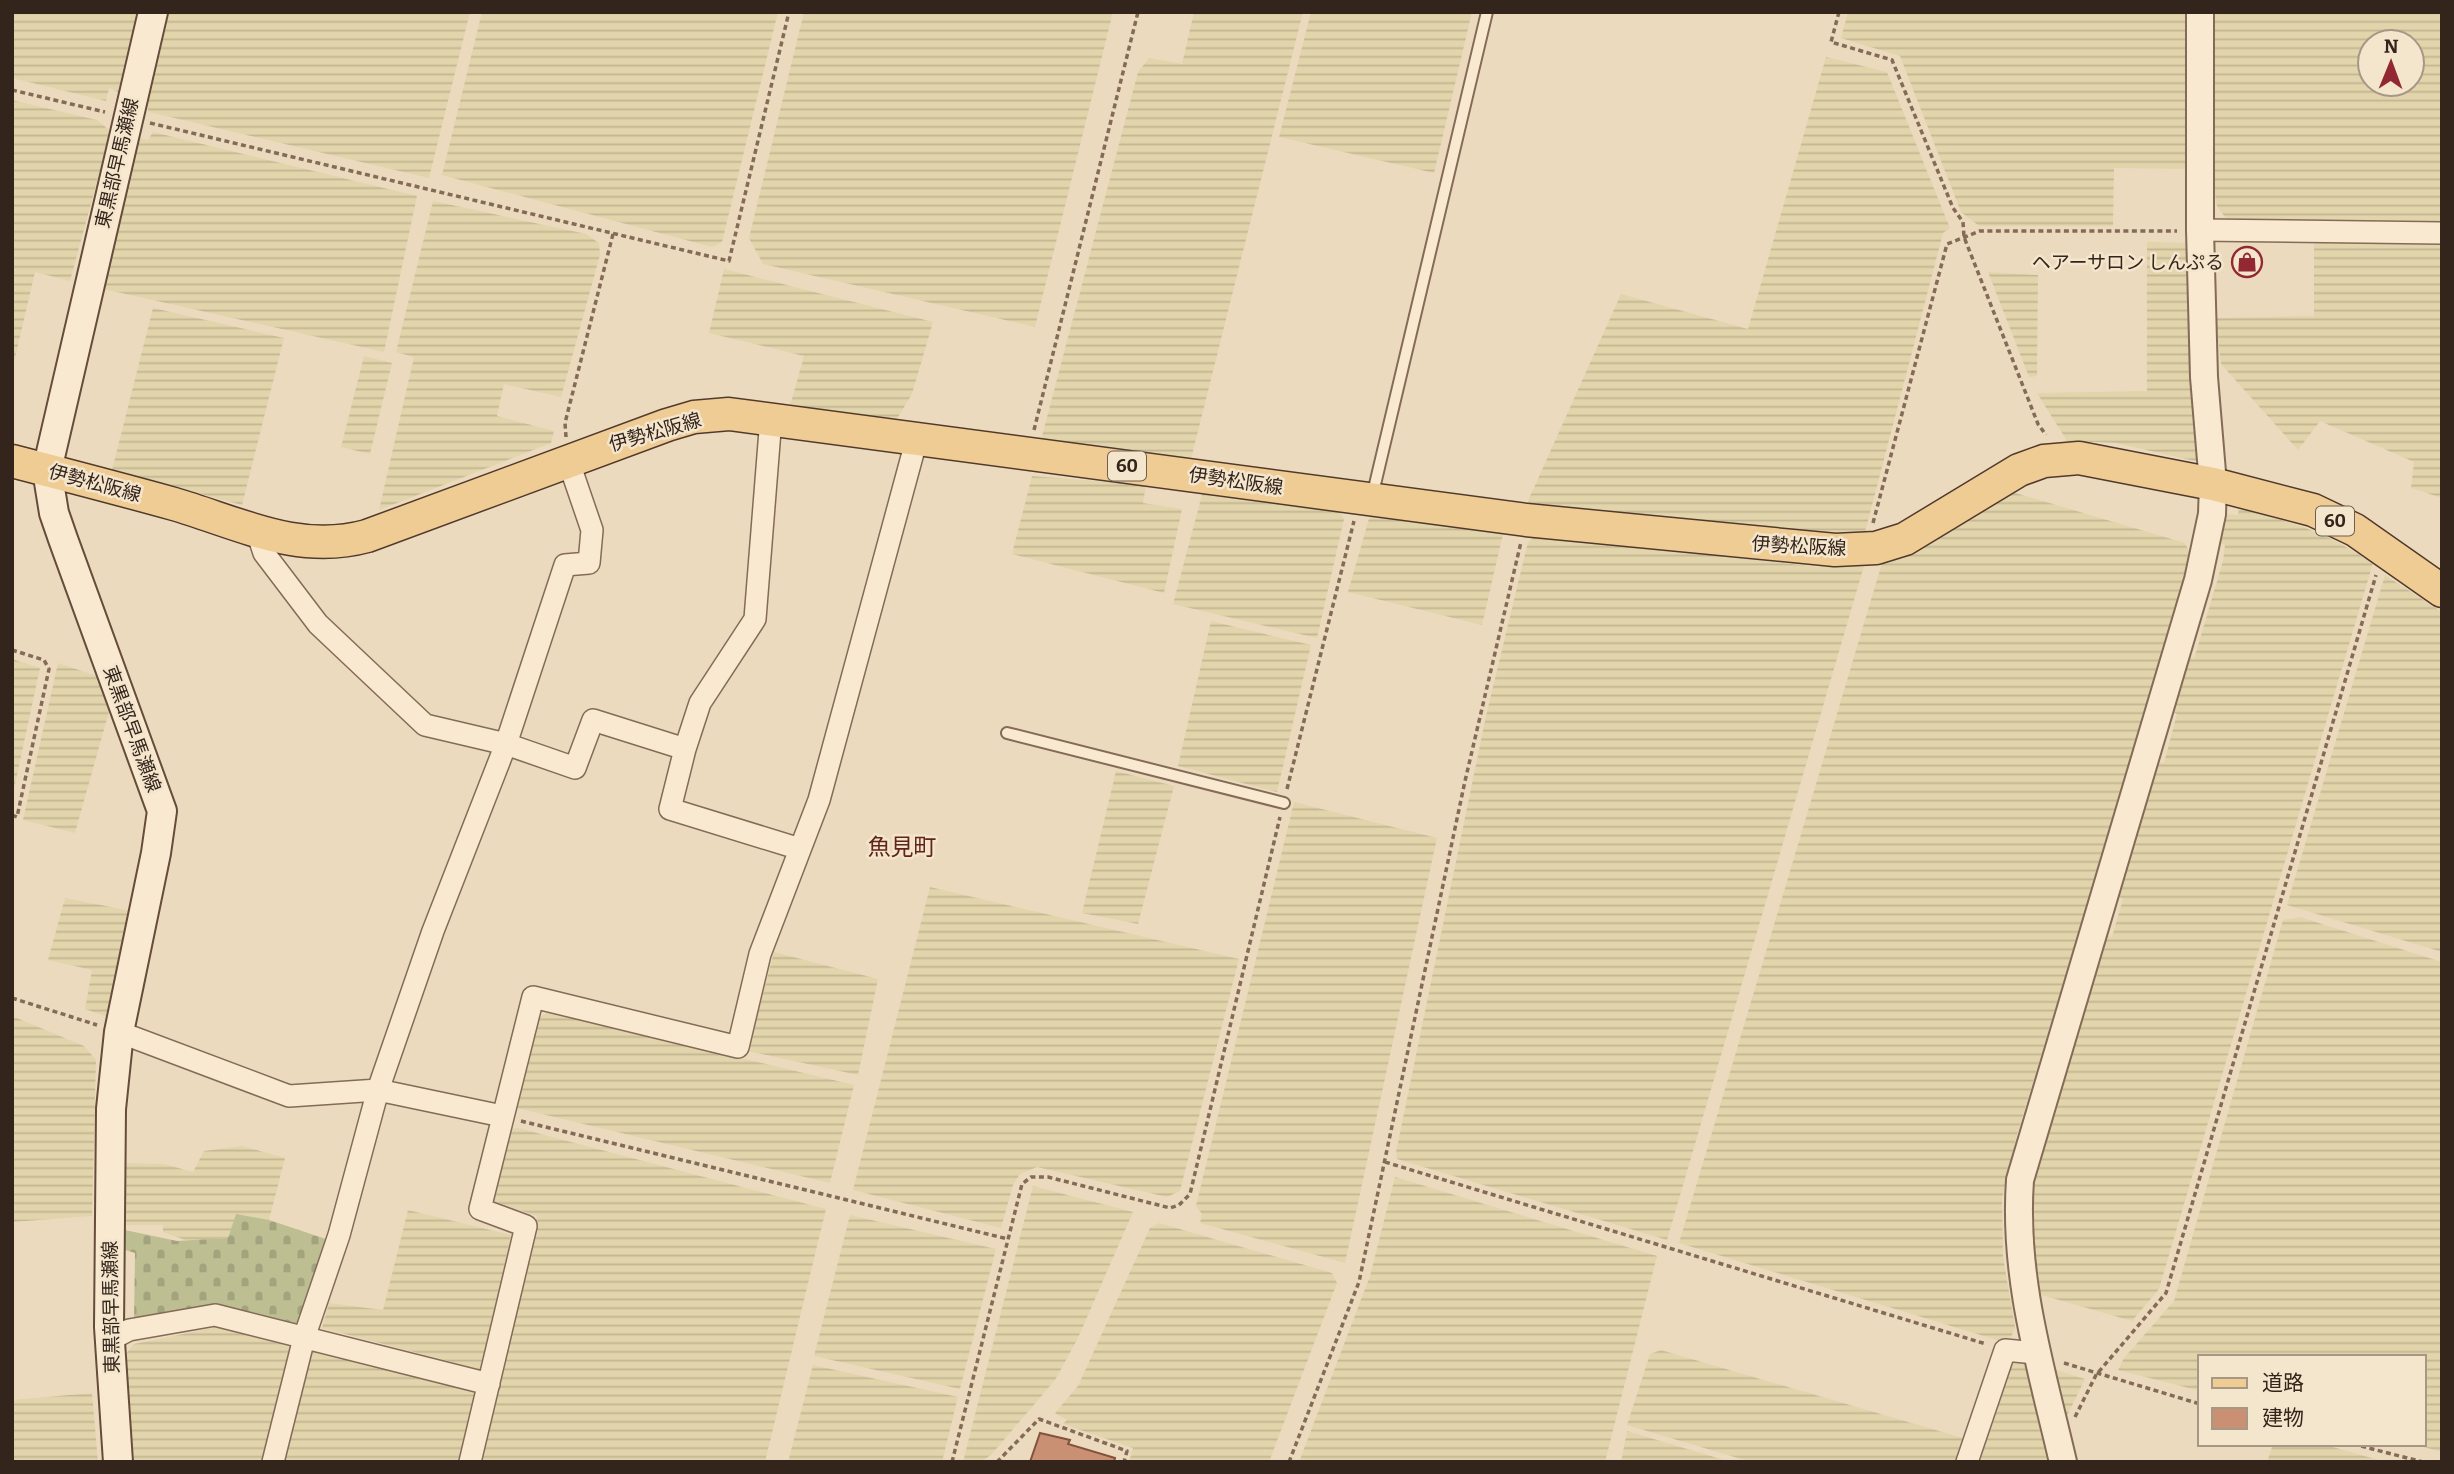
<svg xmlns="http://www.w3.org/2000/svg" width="2454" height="1474" viewBox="0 0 2454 1474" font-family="Bitter,'Noto Sans JP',serif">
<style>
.farmland{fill:url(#farmland-rules);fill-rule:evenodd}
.cemetery{fill:url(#cemetery-stones)}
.building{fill:#ca9074;stroke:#83533e;stroke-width:2}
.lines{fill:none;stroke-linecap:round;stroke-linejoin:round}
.service-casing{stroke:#846b57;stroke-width:14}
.minor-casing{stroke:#846b57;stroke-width:24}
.tertiary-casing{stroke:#846b57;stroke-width:30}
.secondary-casing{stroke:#664c3b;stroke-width:32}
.primary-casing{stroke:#513a2c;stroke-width:35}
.path{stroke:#846b57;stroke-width:3.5;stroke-dasharray:5 3.5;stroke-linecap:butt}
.service{stroke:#f8e9d0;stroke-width:10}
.minor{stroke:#f8e9d0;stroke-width:21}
.tertiary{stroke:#f8e9d0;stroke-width:26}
.secondary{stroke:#f8e9d0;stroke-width:28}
.primary{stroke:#f0cc95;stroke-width:32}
.labels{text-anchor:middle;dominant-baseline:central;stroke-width:5;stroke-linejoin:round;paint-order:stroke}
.shield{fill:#f4e5cd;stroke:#6e5f51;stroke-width:2}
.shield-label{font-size:18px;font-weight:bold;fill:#34251c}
.street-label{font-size:19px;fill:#34251c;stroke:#f4e5cd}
.poi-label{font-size:19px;fill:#34251c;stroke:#f4e5cd;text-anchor:end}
.quarter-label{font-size:23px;fill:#5f241c;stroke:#f4e5cd}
</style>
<defs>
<pattern id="farmland-rules" width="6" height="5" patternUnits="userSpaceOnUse" patternTransform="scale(1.75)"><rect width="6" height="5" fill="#e2d4ab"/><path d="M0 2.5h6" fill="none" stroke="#c2b693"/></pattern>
<pattern id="cemetery-stones" width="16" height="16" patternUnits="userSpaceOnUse" patternTransform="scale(1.75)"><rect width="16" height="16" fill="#bdbe92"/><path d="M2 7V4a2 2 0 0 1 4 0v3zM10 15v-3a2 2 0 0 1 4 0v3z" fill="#a3a37d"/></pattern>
</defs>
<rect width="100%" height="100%" fill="#ecdabe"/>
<path class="farmland" d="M12 12H142L122 94 109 88 106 101 12 78Z
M169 12H470L429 178 149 112 144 100 149 93Z
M482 12H778L722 242 712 247 442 175Z
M804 12H1113L1035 327 763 264 749 238Z
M1194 12H1303L1190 463 1041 440 1138 72 1149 58 1182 64Z
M1311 12H1472L1434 173 1279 137Z
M1848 12H2190V169L2114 168 2113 226H1979L1961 212 1900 56 1841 38Z
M2214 12H2442V221L2227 220 2217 206 2214 189ZM2370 42H2412V84H2370Z
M1826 57 1887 72 1950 228 1943 233 1864 536 1846 537 1533 509 1528 501 1621 294 1748 329Z
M12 100 97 120 109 130V137L70 281 35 272 12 371Z
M153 132 417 196 384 352 99 288 138 138 148 140Z
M433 201 586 234 599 243 600 255 561 397 504 384 497 416 554 431 551 443 379 510 414 357 396 352Z
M2314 241 2442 243V498L2411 488 2414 462 2320 421 2298 450 2221 364 2216 318 2314 316Z
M2147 242 2190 243 2199 462 2116 443 2067 441 2037 393 2147 391Z
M724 269 933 322 912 394 895 422 790 406 804 356 709 333Z
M1988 272 2038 275 2037 376 2029 377Z
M153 308 284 338 242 505 112 470Z
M364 356 392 363 370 454 341 447Z
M1032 476 1146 485 1143 503 1182 509 1164 593 1012 554Z
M1203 491 1339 509 1344 519 1317 638 1173 604Z
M2009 491 2185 543 2192 558 2016 1138 2002 1198 2003 1257 2015 1327 2011 1337 2000 1341 1679 1243 1882 563 1922 545Z
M2239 507 2301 526 2336 541 2373 563 2159 1289 2132 1321 2035 1293 2030 1197 2103 935 2112 937 2123 899 2116 895 2157 762 2164 763 2177 714 2169 711 2186 656 2194 659 2223 561 2225 545 2221 543 2225 514 2238 515Z
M1370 515 1503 534 1482 625 1348 592Z
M1536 535 1818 567 1864 566 1667 1240 1397 1159 1396 1152 1486 716 1528 542Z
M2385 575 2442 612V952L2287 905Z
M1211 621 1311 645 1277 792 1178 766Z
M12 659 40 668 12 798Z
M58 663 100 677 112 701 75 833 23 820Z
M1116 771 1174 786 1138 924 1082 913Z
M1294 802 1437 838 1345 1263 1200 1223 1202 1214 1196 1206Z
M930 887 1239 959 1180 1191 1167 1197 1037 1167 1020 1174 1013 1185 1001 1228 853 1190Z
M65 898 132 911 110 1018 85 1009 92 970 48 960Z
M2300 917 2442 962V1452L2412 1444H2424V1357H2200V1391L2118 1370 2124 1358 2174 1301 2283 920Z
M774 952 878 979 858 1075 748 1051Z
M548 1012 854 1085 830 1183 517 1108 538 1018Z
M12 1016 84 1046 96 1060 92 1216 12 1222Z
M518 1128 826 1209 765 1462H479L537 1216 490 1200 505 1130Z
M242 1146 285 1158 269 1220 236 1215 228 1238 188 1241 163 1232V1225H118L120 1163 164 1164 193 1172 204 1151Z
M1395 1177 1657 1256 1605 1462H1299L1370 1276Z
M1033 1186 1133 1212 1078 1338 1055 1380 991 1455 980 1462H963Z
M408 1210 511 1235 483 1370 322 1328 329 1303 383 1310Z
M850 1215 996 1249 960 1389 814 1356Z
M1159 1223 1332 1273 1337 1283 1269 1462H1129L1133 1448 1063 1424 1067 1420 1055 1413 1078 1386 1150 1228Z
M222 1326 294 1344 265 1462H131L125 1355 134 1344Z
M308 1347 478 1392 462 1462H281Z
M1661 1350 1963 1438 1955 1462H1751L1627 1425 1650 1354Z
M2013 1362H2024L2031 1372 2049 1462H1979L2007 1368Z
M813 1365 958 1397 942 1462H788Z
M2053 1369 2085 1379 2065 1420Z
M92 1393 98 1462H12V1400Z
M1627 1431 1731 1462H1621Z
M2273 1444H2322L2386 1462H2267Z"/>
<path class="cemetery" d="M236 1214 269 1220 332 1241 314 1293 308 1291 301 1325 214 1307 134 1321 135 1253 119 1248 120 1229 177 1241 228 1238Z"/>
<path class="building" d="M1040 1433 1070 1440 1068 1444 1115 1458 1114 1462H1030Z"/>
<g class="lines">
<g class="service-casing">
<path id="service" d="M1372 497 1487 12
M1007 733 1284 803"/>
</g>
<g class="minor-casing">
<path id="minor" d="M2200 230 2442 233
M257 532 264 553 318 624 425 725 506 744 575 768 593 720 685 749 700 703 755 619 771 418
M685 749 670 809 800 849
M119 1032 289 1096 378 1090 502 1116
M110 1340 129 1330 215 1315 489 1384
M273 1462 304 1338 339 1235 378 1090 433 931 506 744 565 565 589 563 592 530 568 460
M470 1462 526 1226 480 1209 533 997 738 1047 760 954 819 800 917 438
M1967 1462 2005 1350 2035 1353"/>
</g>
<g class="tertiary-casing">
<path id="tertiary" d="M2063 1462C2041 1367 2013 1278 2020 1180L2198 580 2212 514 2213 484 2204 377 2200 230V12"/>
</g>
<g class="secondary-casing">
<path id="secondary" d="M118 1462 109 1327 111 1109 119 1032 156 853 162 811 63 539 54 513 47 470 153 12"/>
</g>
<g class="primary-casing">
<path id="primary" d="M12 461C66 475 120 489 174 504 239 523 298 555 367 536L667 425 694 417 729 414 1526 520 1835 550 1876 548 1905 539 2019 470 2044 461 2079 458 2213 484 2313 510 2355 530 2442 591"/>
</g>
<path class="path" d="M1839 12 1831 42 1892 60 1953 208 1963 222 1964 237 2038 424 2046 435
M12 90 105 112
M150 123 729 261 789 12
M1034 430 1138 12
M566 437 565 423 613 234
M1873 523 1947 244 1980 231H2177
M12 650 44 660 49 669 17 817 12 815
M1287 789 1354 521
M12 998 97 1025
M521 1121 1008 1239
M1385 1162 1986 1344
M2064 1363 2200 1404
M2075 1417 2096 1375 2166 1293 2376 575
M2353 1444 2423 1462
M952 1462 1022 1184 1031 1177H1048L1170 1208 1179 1205 1190 1194 1280 817
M997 1462 1039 1419 1127 1451 1124 1462
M1289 1462 1359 1282 1465 781 1521 542"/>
<use href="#service" class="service"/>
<use href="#minor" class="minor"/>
<use href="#tertiary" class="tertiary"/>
<use href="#secondary" class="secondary"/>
<use href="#primary" class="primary"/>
</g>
<defs>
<g id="shop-ring" transform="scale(1.575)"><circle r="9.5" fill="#f4e5cd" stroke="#922932" stroke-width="1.5"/><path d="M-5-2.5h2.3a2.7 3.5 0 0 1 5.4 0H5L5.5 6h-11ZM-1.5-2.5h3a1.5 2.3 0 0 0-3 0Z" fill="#922932"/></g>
</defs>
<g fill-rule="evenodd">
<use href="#shop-ring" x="2247" y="262"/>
</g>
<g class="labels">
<g class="shield">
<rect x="1108" y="451.5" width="38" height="29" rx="5"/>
<rect x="2316" y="506.5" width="38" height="29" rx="5"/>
</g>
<g class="shield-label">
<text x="1127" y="466">60</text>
<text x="2335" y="521">60</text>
</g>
<g class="street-label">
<text transform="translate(117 163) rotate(-77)">東黒部早馬瀬線</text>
<text transform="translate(655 432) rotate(-16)">伊勢松阪線</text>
<text transform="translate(1236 481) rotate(8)">伊勢松阪線</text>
<text transform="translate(95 483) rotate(15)">伊勢松阪線</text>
<text transform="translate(1799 546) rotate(3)">伊勢松阪線</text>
<text transform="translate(132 729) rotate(70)">東黒部早馬瀬線</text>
<text transform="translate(111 1307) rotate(-91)">東黒部早馬瀬線</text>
</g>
<g class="poi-label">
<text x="2224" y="262">ヘアーサロン しんぷる</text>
</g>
<g class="quarter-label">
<text x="902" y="847">魚見町</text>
</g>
</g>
<rect width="2454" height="1474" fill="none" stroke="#34251c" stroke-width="28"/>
<rect x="2198" y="1355" width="228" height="91" fill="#f4e5cd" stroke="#a79886" stroke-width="2"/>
<rect x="2212" y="1378" width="35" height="10" fill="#f0cc95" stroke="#a79886" stroke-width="2"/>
<text x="2262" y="1390" font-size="21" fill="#34251c">道路</text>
<rect x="2212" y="1408" width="35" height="21" fill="#ca9074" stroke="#a79886" stroke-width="2"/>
<text x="2262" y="1425" font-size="21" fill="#34251c">建物</text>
<g transform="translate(2391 63) rotate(1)"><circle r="33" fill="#f4e5cd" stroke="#a79886" stroke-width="2"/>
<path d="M0-5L12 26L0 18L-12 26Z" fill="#922932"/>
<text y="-10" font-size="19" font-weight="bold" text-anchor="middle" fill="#34251c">N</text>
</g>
</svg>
